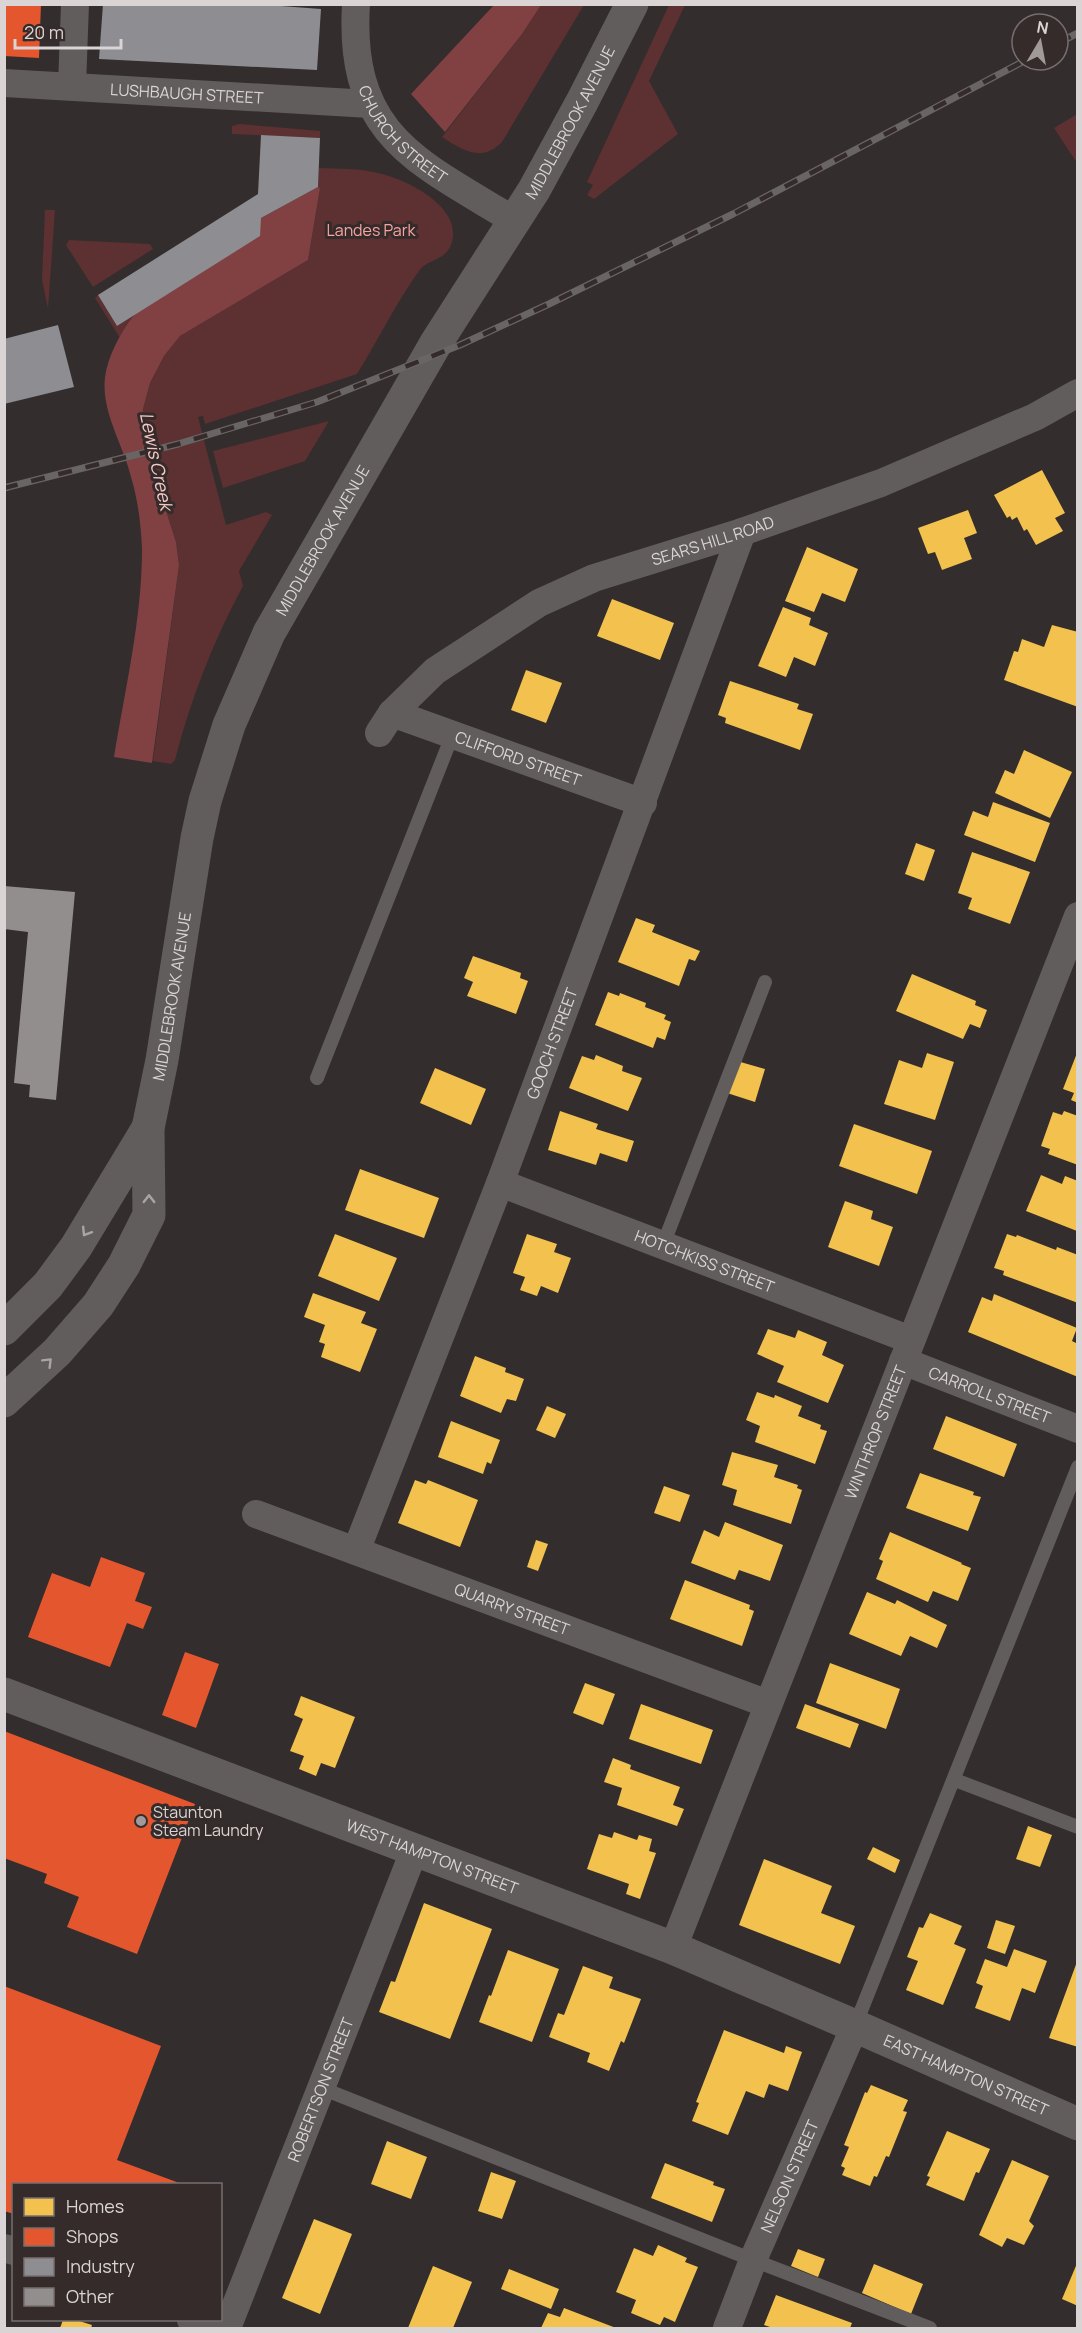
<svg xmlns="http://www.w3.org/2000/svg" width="1082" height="2333" viewBox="0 0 1082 2333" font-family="Manrope,sans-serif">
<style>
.green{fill:#5d3031}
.water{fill:#814143}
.homes{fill:#f2c14e}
.shops{fill:#e4572e}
.industry{fill:#8d8d92}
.building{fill:#938e8e}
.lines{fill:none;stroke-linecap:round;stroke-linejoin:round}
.lane{stroke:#615d5d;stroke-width:14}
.street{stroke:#615d5d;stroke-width:28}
.secondary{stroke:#615d5d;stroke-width:33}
.rail-casing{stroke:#696565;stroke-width:7}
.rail{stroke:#352b2b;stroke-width:4.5;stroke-dasharray:14;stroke-linecap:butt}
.oneway{stroke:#aaa4a4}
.poi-dot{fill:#a09a9a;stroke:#352b2b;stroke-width:2}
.labels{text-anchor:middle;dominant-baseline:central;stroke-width:6;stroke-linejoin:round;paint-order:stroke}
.street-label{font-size:16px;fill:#dad4d4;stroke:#352b2b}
.park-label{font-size:16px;fill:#f8a4a3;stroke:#352b2b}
.poi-label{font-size:16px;fill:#dad4d4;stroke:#352b2b;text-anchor:start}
.water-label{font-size:18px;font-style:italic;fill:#f4c8c7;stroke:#352b2b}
</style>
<rect width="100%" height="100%" fill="#332d2d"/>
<path class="green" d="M541 5H584L502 142C482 163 462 150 442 137L522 34Z
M669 5H685L649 81 678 134 594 199 587 195 593 185 587 182Z
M1077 114V163L1054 128Z
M240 124 320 131V138L232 134V126Z
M319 168C339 169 359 168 378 173 406 179 462 206 452 242 446 262 428 258 419 271 396 303 378 340 357 374L205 424 203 416 198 417 226 525 266 512 272 515 239 571 243 586C213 642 191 698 175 760L171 764 153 761 179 565 176 542 160 492 142 420 143 409 150 383 164 356 180 336 308 260 320 188 318 187Z
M45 210H55L48 309 42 280Z
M69 240 150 244 153 249 93 287 66 245Z
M98 295 117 326 134 315 120 338 95 298Z
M329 421 305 461 223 488 213 451Z"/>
<path class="water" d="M494 5H541L522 34 445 132 411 94Z
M318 187 320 188 308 260 180 336 164 356 150 383 143 409 142 420 160 492 176 542 179 565 152 763 114 757C125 689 142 619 142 549 141 525 138 500 131 477 123 444 101 412 105 377 108 355 121 332 134 315L261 218Z"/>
<path class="homes" d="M1042 470 1065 513 1055 518 1063 531 1036 545 1027 529 1024 531 1017 517 1012 520 1010 516 1007 518 994 495Z
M968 510 977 533 964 538 972 559 942 570 935 552 928 554 918 528Z
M807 547 858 569 845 602 822 593 814 612 785 601Z
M612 599 674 623 660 660 597 636Z
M783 607 811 618 809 625 828 633 815 666 794 657 786 677 758 666Z
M1052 625 1078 632V707L1004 680 1014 651 1018 652 1022 639 1044 647Z
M526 670 562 683 546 723 511 710Z
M730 681 799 704 797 709 813 714 800 750 725 723 726 718 718 715Z
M1024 750 1072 772 1050 818 995 793 1005 770 1014 774Z
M993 802 1050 823 1035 862 964 835 973 811 988 817Z
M916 843 935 850 924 881 905 874Z
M972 852 1030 872 1010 924 968 909 972 898 958 893Z
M636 918 655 925 652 932 700 951 695 961 689 959 679 986 618 962Z
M473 956 521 973 520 978 528 981 516 1014 467 996 473 982 464 978Z
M912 974 976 1001 975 1005 987 1010 980 1028 970 1024 963 1039 896 1011Z
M608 992 619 996 620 993 646 1003 645 1007 666 1015 664 1019 671 1022 665 1040 657 1037 653 1048 595 1025Z
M927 1053 954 1062 935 1120 884 1104 899 1060 922 1068Z
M1077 1053H1078V1103L1071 1100 1074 1093 1063 1089Z
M596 1055 623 1066 622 1071 642 1078 628 1111 569 1088 582 1056 594 1060Z
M737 1061 765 1069 755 1102 727 1093Z
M435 1068 486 1089 471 1125 420 1103Z
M560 1111 598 1124 596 1129 634 1141 627 1162 600 1153 596 1165 548 1150Z
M1064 1111 1078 1116V1165L1048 1154 1050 1149 1041 1146 1053 1112 1062 1115Z
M854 1124 932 1151 917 1194 839 1166Z
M360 1169 439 1198 424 1238 345 1210Z
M1041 1175 1062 1184 1065 1176 1078 1181 1077 1231 1026 1211Z
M845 1201 873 1211 871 1219 893 1227 879 1266 828 1247Z
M335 1234 397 1258 379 1301 318 1276Z
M527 1234 557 1244 554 1252 571 1258 558 1293 541 1286 537 1296 520 1290 525 1277 513 1273Z
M1007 1234 1016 1237 1017 1235 1056 1250 1057 1247 1078 1255V1303L1003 1275 1004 1271 994 1268Z
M313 1293 366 1312 361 1323 377 1329 360 1372 321 1357 325 1344 319 1342 325 1325 304 1317Z
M994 1294 1077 1328 1072 1341 1078 1344V1377L968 1332 982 1297 992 1301Z
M768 1329 795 1338 798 1330 827 1342 822 1355 844 1365 828 1403 777 1382 784 1366 757 1354Z
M475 1356 506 1368 505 1372 524 1379 516 1401 507 1399 501 1413 460 1396Z
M757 1392 774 1398 775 1395 802 1406 798 1416 821 1425 820 1429 827 1431 815 1464 755 1442 760 1426 746 1420Z
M547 1406 566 1414 555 1438 536 1430Z
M946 1416 1017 1444 1004 1477 933 1449Z
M451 1421 500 1440 491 1464 487 1462 483 1474 438 1457Z
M732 1452 778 1465 774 1477 798 1485 797 1488 802 1490 791 1524 733 1505 737 1490 722 1485Z
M920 1473 974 1492 973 1495 981 1497 968 1531 906 1508Z
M415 1480 426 1484 428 1480 478 1500 460 1547 398 1523Z
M664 1486 690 1495 680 1522 654 1513Z
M725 1522 783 1545 770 1581 739 1570 735 1580 691 1563 704 1530 719 1537Z
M890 1532 962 1563 961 1564 971 1568 958 1601 933 1591 928 1602 876 1579 883 1561 879 1559Z
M536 1540 548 1544 538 1571 527 1567Z
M685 1580 750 1605 749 1609 754 1611 742 1646 670 1619Z
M867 1592 895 1604 897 1600 947 1625 937 1648 910 1636 901 1656 849 1634Z
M830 1663 900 1689 886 1729 816 1703Z
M585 1683 615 1694 603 1725 573 1713Z
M301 1696 355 1717 335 1768 321 1763 316 1776 299 1769 304 1756 290 1751 303 1719 294 1715Z
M641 1704 713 1730 701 1764 629 1739Z
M805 1704 859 1724 850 1748 796 1728Z
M613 1758 631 1765 630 1769 680 1787 673 1805 684 1809 677 1826 617 1805 622 1788 604 1782Z
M1028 1826 1052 1835 1040 1867 1016 1859Z
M614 1832 637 1840 639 1835 652 1839 649 1851 656 1853 640 1899 626 1894 629 1884 587 1869 599 1834 612 1838Z
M873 1847 900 1860 895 1873 867 1859Z
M764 1859 832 1886 821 1913 855 1926 840 1964 739 1925Z
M424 1903 492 1929 450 2039 379 2012 391 1981 395 1982Z
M930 1913 962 1926 954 1944 966 1949 943 2005 906 1990 918 1961 907 1957 919 1927 923 1928Z
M996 1920 1015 1926 1005 1954 987 1948Z
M1014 1949 1047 1961 1035 1993 1022 1988 1010 2021 975 2008 983 1986 976 1983 985 1959 1007 1967Z
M508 1950 559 1969 532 2042 479 2022 489 1995 491 1996Z
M1078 1959V2047L1049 2038Z
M583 1966 613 1977 609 1988 641 1999 624 2043 621 2041 609 2071 587 2062 590 2053 549 2037 558 2013 564 2015Z
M724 2030 784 2053 786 2046 802 2052 788 2091 769 2084 764 2098 746 2091 728 2135 692 2121 699 2103 696 2102Z
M871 2085 908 2100 903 2111 907 2112 889 2157 886 2156 877 2177 874 2176 870 2186 842 2175 845 2168 841 2166 849 2147 844 2145 865 2092 867 2093Z
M947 2131 990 2149 979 2173 976 2172 964 2201 926 2185 930 2177 927 2176Z
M387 2141 427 2157 411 2199 371 2184Z
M1012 2160 1049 2176 1029 2221 1034 2226 1024 2245 1007 2238 1002 2247 979 2235Z
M665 2163 714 2182 713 2185 725 2189 712 2222 651 2198Z
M491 2172 516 2181 502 2219 478 2211Z
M314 2219 352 2234 320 2314 282 2298Z
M658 2245 687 2258 685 2262 698 2267 675 2322 664 2317 660 2325 631 2313 636 2300 616 2292 634 2248 653 2256Z
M798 2249 825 2259 818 2277 791 2266Z
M1078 2261V2306L1062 2299Z
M874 2264 923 2284 911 2314 862 2293Z
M433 2266 472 2282 453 2328H408Z
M509 2269 559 2289 551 2309 501 2289Z
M776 2295 852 2323 850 2328H773L764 2325Z
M564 2308 616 2328H541L548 2313 560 2317Z
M63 2320H76L92 2325 91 2328H60Z"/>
<path class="shops" d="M4 4H41L39 58 4 56Z
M101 1557 145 1573 135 1601 152 1607 143 1629 127 1623 110 1667 28 1637 52 1573 90 1587Z
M185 1652 219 1664 196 1728 162 1715Z
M4 1731 195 1804 137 1954 67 1927 79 1897 44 1883 47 1874 4 1858Z
M4 1986 161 2046 117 2160 182 2184H14V2214L4 2211Z"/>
<path class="industry" d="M103 4H254L321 9 317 70 99 59Z
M261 135 320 138 318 187 261 218 260 236 117 326 98 295 258 194Z
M58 325 74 387 4 404V339Z"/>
<path class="building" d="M4 886 75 892 56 1100 29 1097 30 1085 14 1083 28 932 4 929Z"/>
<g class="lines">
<path class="lane" d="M317 1078 452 736
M663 1245 765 982
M955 1780 1078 1827
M855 2026 1078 1467
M321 2088 753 2260 930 2328"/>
<g class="street">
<path id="s1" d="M356 4C348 136 417 161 515 221"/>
<path id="s2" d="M4 83 370 104"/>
<path d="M72 86 75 4"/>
<path id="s3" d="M392 713 643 803"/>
<path id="s4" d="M379 733 392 713 435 671 539 603 594 578 742 532 881 483 1035 417 1078 393"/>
<path id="s5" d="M500 1183 911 1340"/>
<path id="s6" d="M903 1361 1078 1429"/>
<path id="s7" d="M256 1514 768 1704"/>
<path id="s8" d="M356 1551 500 1183 742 532"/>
<path id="s9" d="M673 1948 1078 916"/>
<path d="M4 2248 14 2251"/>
<path d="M191 2320 214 2328"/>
<path id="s10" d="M227 2328 414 1851"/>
<path id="s11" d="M727 2328 753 2260 855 2026"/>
</g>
<g class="secondary">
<path d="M4 1329 48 1285 76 1247 148 1128"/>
<path id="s12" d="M4 1401 57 1352 98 1305 124 1265 149 1215 148 1128 162 1060 197 838 205 801 229 725 269 633 436 343 534 190 582 102 632 4"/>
<path id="s13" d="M4 1694 673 1948 855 2026 1078 2124"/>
</g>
<g class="rail-casing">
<path id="rail" d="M1058 43 1078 33
M4 488 178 444 317 402 460 345 549 304 733 214 1026 60"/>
</g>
<use href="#rail" class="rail"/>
</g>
<defs><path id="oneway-chevron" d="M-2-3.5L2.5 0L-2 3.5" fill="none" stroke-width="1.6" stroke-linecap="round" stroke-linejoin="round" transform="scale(1.5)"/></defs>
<g class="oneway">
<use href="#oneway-chevron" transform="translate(149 1199) rotate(-90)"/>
<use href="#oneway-chevron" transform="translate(86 1232) rotate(122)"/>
<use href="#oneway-chevron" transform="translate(48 1362) rotate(-45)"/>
</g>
<circle class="poi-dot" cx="141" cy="1821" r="6"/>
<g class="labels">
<g class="street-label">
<text stroke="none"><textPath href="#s2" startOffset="183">LUSHBAUGH STREET</textPath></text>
<text stroke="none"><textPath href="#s12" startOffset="1430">MIDDLEBROOK AVENUE</textPath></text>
<text stroke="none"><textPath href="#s1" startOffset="146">CHURCH STREET</textPath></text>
<text stroke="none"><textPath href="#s12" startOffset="944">MIDDLEBROOK AVENUE</textPath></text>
<text stroke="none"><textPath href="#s4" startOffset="393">SEARS HILL ROAD</textPath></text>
<text stroke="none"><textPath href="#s3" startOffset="134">CLIFFORD STREET</textPath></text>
<text stroke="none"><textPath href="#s12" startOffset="459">MIDDLEBROOK AVENUE</textPath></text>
<text stroke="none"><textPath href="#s8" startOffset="544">GOOCH STREET</textPath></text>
<text stroke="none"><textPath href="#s5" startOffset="219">HOTCHKISS STREET</textPath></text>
<text stroke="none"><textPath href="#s6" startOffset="93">CARROLL STREET</textPath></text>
<text stroke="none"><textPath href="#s9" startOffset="554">WINTHROP STREET</textPath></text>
<text stroke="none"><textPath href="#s7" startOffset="273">QUARRY STREET</textPath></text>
<text stroke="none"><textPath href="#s13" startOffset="458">WEST HAMPTON STREET</textPath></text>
<text stroke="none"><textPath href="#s13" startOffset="1035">EAST HAMPTON STREET</textPath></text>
<text stroke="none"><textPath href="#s10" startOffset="256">ROBERTSON STREET</textPath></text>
<text stroke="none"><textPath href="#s11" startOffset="164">NELSON STREET</textPath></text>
</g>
<g class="park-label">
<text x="371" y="230">Landes Park</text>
</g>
<g class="poi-label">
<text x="153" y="1812">Staunton<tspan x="153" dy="18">Steam Laundry</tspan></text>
</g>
<g class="water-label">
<text transform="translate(157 461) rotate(78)">Lewis Creek</text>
</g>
</g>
<rect width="1082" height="2333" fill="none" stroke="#dad4d4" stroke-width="12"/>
<rect x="12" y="2183" width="210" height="138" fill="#352b2b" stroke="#776f6f" stroke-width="1.5"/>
<rect x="24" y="2198" width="30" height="18" fill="#f2c14e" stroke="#776f6f" stroke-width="1.5"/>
<text x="66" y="2213" font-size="18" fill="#dad4d4">Homes</text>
<rect x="24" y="2228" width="30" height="18" fill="#e4572e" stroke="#776f6f" stroke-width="1.5"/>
<text x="66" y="2243" font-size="18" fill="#dad4d4">Shops</text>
<rect x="24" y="2258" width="30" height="18" fill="#8d8d92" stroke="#776f6f" stroke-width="1.5"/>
<text x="66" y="2273" font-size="18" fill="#dad4d4">Industry</text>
<rect x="24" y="2288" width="30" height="18" fill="#938e8e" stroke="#776f6f" stroke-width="1.5"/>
<text x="66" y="2303" font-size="18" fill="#dad4d4">Other</text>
<g transform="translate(1040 42) rotate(10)"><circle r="28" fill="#352b2b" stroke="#776f6f" stroke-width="1.5"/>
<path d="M0-4.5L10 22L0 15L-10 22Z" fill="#a09a9a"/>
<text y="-9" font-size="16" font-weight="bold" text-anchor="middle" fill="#dad4d4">N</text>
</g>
<path d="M15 39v9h106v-9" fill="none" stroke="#dad4d4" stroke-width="3"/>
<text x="24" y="39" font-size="18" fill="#dad4d4" stroke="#352b2b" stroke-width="4.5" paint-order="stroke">20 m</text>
</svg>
